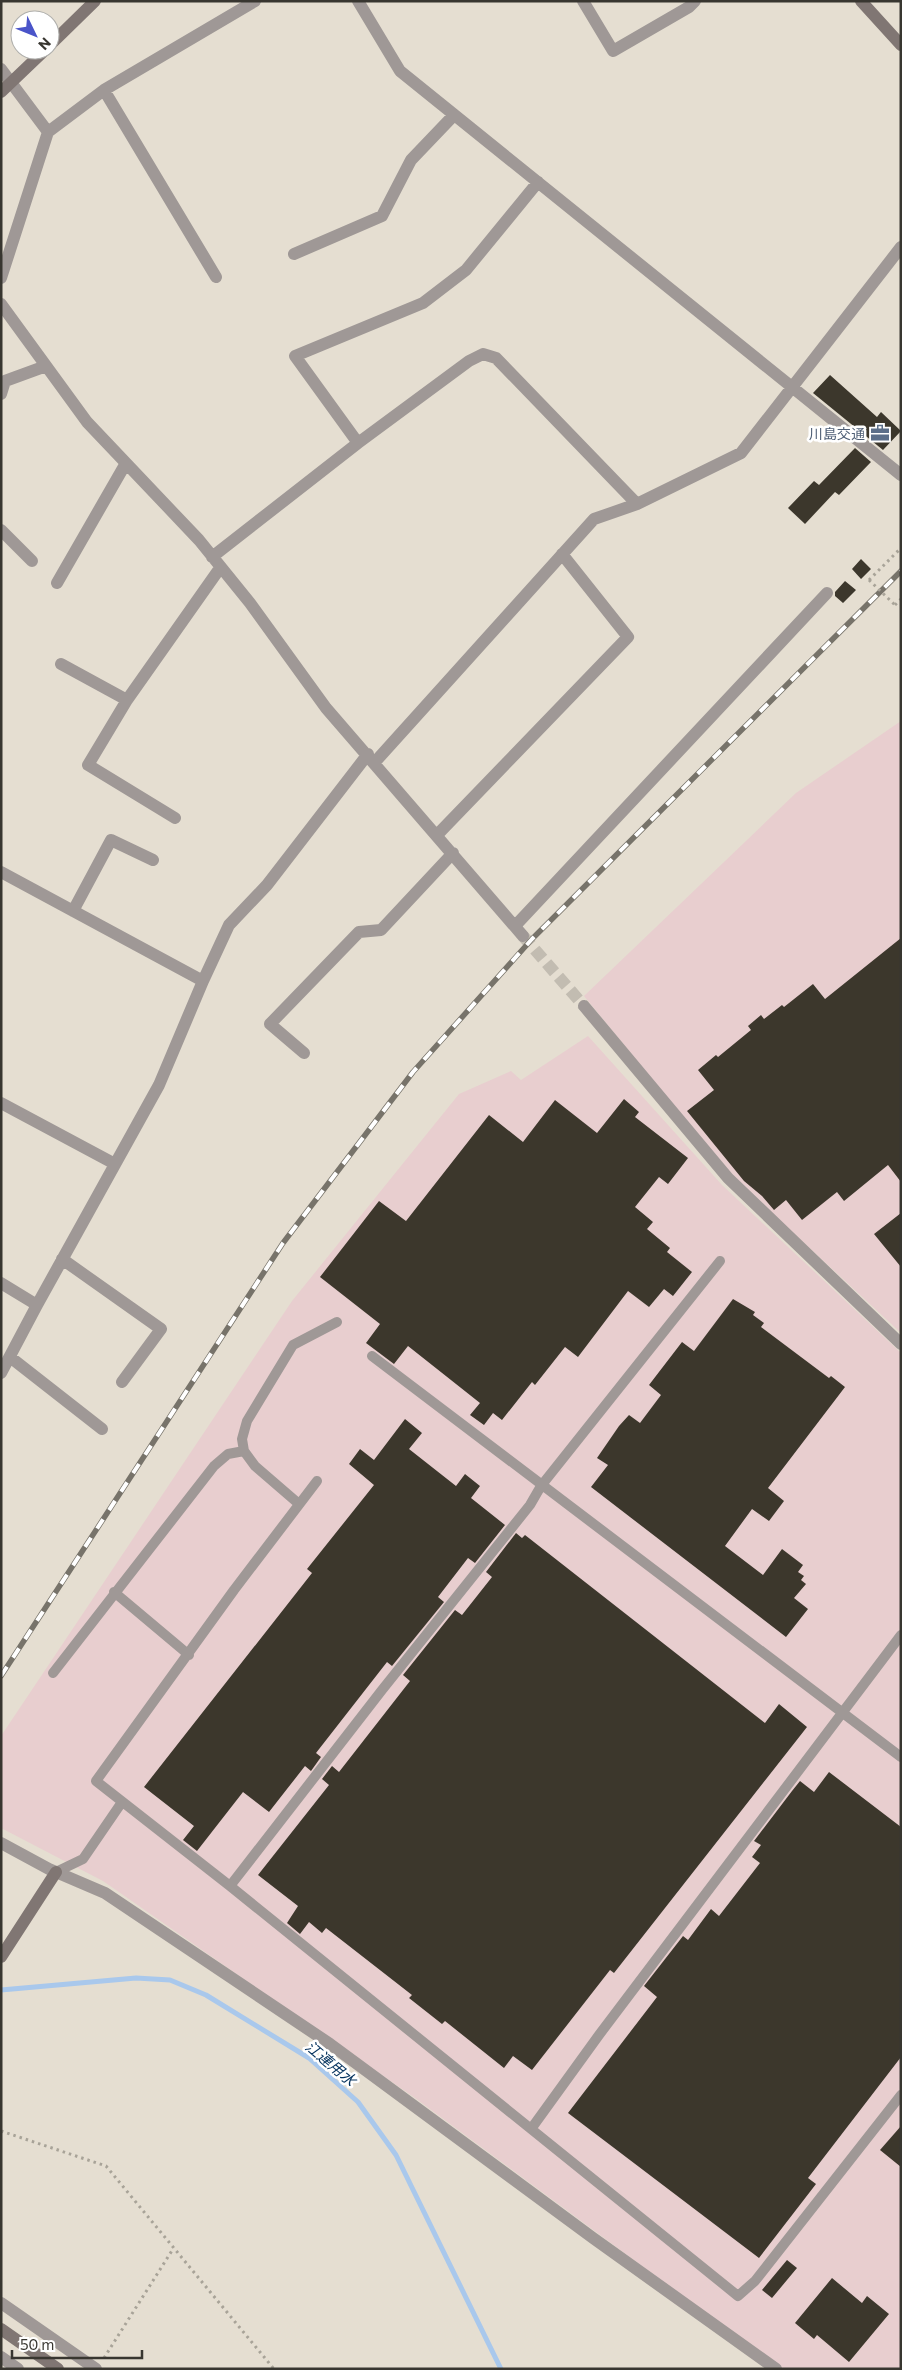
<svg xmlns="http://www.w3.org/2000/svg" width="902" height="2370" viewBox="0 0 902 2370" font-family="Commissioner,'Noto Sans JP',sans-serif">
<style>
.industrial{fill:#e8cecf}
.lines{fill:none;stroke-linecap:round;stroke-linejoin:round}
.stream{stroke:#a9c8ec;stroke-width:5}
.building{fill:#3c372c}
.street-tunnel{stroke:#c2bcb1;stroke-width:12;stroke-dasharray:12 6;stroke-linecap:butt}
.path{stroke:#a8a398;stroke-width:3;stroke-dasharray:2.5 4;stroke-linecap:butt}
.lane{stroke:#9f9896;stroke-width:10}
.street{stroke:#9f9896;stroke-width:12}
.secondary{stroke:#807673;stroke-width:12}
.rail-casing{stroke:#77736a;stroke-width:5.5}
.rail{stroke:#fff;stroke-width:4;stroke-dasharray:11;stroke-linecap:butt}
.path-bridge{stroke:#a8a398;stroke-width:3;stroke-dasharray:2.5 4;stroke-linecap:butt}
.labels{text-anchor:middle;dominant-baseline:central;stroke-width:5;stroke-linejoin:round;paint-order:stroke}
.service-label{font-size:14px;fill:#4e5e75;stroke:#fff;text-anchor:end}
.water-label{font-size:15px;font-style:italic;fill:#03315d;stroke:#fff}
</style>
<rect width="100%" height="100%" fill="#e5ded1"/>
<path class="industrial" d="M901 721V1333L728 1172 584 996 796 793Z
M588 1036 722 1185 901 1353V2369H781L415 2098 103 1881 1 1828V1736L292 1301 459 1094 511 1071 521 1080Z"/>
<g class="lines">
<path class="stream" d="M1 1990 136 1978 170 1980 206 1995 309 2058 358 2102 396 2155 501 2369"/>
</g>
<path class="building" d="M830 375 877 417 881 412 901 431 883 450 813 393Z
M855 448 871 462 839 495 835 492 805 524 788 508 814 481 819 485Z
M861 559 871 569 861 579 852 569Z
M845 581 856 590 843 603 835 596V592Z
M901 938V1182L888 1165 844 1201 837 1192 802 1220 786 1200 774 1210 762 1196 744 1181 687 1111 714 1090 698 1070 716 1055 718 1057 751 1030 748 1026 761 1015 764 1019 782 1005 784 1007 813 984 825 999Z
M624 1099 639 1112 635 1117 688 1158 668 1184 659 1177 635 1207 653 1222 647 1229 670 1248 667 1252 692 1272 673 1296 664 1289 649 1307 628 1291 578 1357 565 1347 535 1385 532 1382 502 1420 493 1413 484 1425 470 1415 480 1403 408 1346 394 1364 366 1343 380 1324 320 1277 379 1201 406 1221 489 1115 523 1142 555 1100 597 1133Z
M901 1213V1267L874 1234Z
M733 1299 755 1312 753 1315 764 1323 761 1327 829 1378 831 1376 845 1387 768 1488 784 1501 769 1521 752 1509 725 1546 763 1575 782 1549 803 1565 798 1572 804 1576 801 1580 806 1584 794 1598 808 1609 786 1637 591 1487 608 1465 597 1458 619 1426 629 1415 640 1423 661 1395 649 1385 682 1342 694 1351Z
M405 1419 422 1433 409 1449 456 1486 465 1474 480 1486 471 1498 505 1525 475 1563 468 1558 438 1597 444 1602 392 1666 387 1662 316 1753 321 1757 311 1771 305 1766 269 1812 243 1792 197 1851 183 1840 194 1826 144 1787 312 1573 307 1569 374 1485 349 1464 360 1449 374 1460Z
M516 1533 522 1538 525 1535 765 1723 779 1704 807 1727 614 1973 610 1970 532 2070 513 2056 504 2068 445 2021 442 2024 409 1998 412 1995 326 1928 322 1933 309 1922 300 1934 287 1923 298 1906 258 1875 329 1785 322 1779 332 1766 339 1772 410 1681 403 1675 455 1610 462 1615 492 1577 486 1572Z
M829 1772 901 1827V2057L808 2178 816 2184 759 2258 568 2113 657 1997 644 1986 683 1936 688 1940 711 1909 719 1916 760 1863 752 1857 761 1845 754 1841 792 1791 800 1781 814 1792Z
M901 2126V2167L880 2150Z
M787 2260 797 2268 772 2298 762 2290Z
M832 2278 862 2303 867 2296 889 2314 849 2362 817 2335 814 2339 795 2323Z"/>
<g class="lines">
<path class="street-tunnel" d="M523 936 584 1006"/>
<path class="path" d="M869 580 899 550
M895 605 901 599
M1 2131 106 2166 274 2369
M104 2358 173 2249"/>
<path class="lane" d="M372 1356 901 1757
M317 1481 234 1590 96 1781 230 1886 738 2296 755 2281 901 2095
M299 1504 255 1466 244 1451 242 1439 247 1421 293 1345 337 1322
M114 1592 189 1655
M53 1673 214 1466 228 1454 244 1451
M56 1872 83 1859 122 1802
M230 1886 382 1690 530 1505 541 1486 720 1261
M531 2129 599 2035 901 1635"/>
<path class="street" d="M358 1 400 71 901 475
M583 1 613 51 689 7 695 1
M1 69 48 132
M104 90 216 277
M294 254 382 216 411 160 454 115
M1 278 48 132 104 90 255 1
M1 304 87 422 199 540 250 603 326 708 523 936
M1 394 5 381 46 366
M358 443 295 356 423 303 466 270 538 182
M1 530 32 561
M212 557 358 443 469 361 483 354 496 358 637 504
M57 583 126 463
M61 664 127 700
M375 762 594 519 637 504 741 453 901 247
M175 818 88 765 127 700 220 568
M437 835 628 637 562 554
M1 872 203 981
M73 911 111 840 153 860
M515 926 827 593
M584 1006 728 1178 901 1344
M304 1053 270 1024 359 932 381 930 453 853
M1 1103 115 1164
M62 1259 161 1329 122 1382
M1 1283 37 1305
M10 1357 102 1429
M1 1373 37 1305 159 1085 203 981 229 925 267 885 368 754
M1 1843 49 1869 105 1893 330 2044 593 2238 776 2369
M1 2303 96 2369
M1 2357 18 2369"/>
<path class="secondary" d="M861 1 901 45
M50 45 95 1
M1 92 45 50
M1 1957 56 1872
M1 2329 58 2369"/>
<g class="rail-casing">
<path id="rail" d="M1 1676 283 1243 413 1072 532 939 901 571"/>
</g>
<use href="#rail" class="rail"/>
<path class="path-bridge" d="M869 580 895 605"/>
</g>
<defs>
<g id="office-bare" transform="scale(1.5)"><path d="M-6-3h4V-5.5h4V-3h4V5H-6ZM-1-4.5V-3h2v-1.5ZM-6 0V1H6V0Z" fill="#5c6f8a" stroke="#fff" stroke-width="2.5" paint-order="stroke"/></g>
</defs>
<g fill-rule="evenodd">
<use href="#office-bare" x="880" y="433"/>
</g>
<g class="labels">
<g class="service-label">
<text x="865" y="433">川島交通</text>
</g>
<g class="water-label">
<text transform="translate(331 2063) rotate(40)">江連用水</text>
</g>
</g>
<rect width="902" height="2370" fill="none" stroke="#383630" stroke-width="5"/>
<g transform="translate(35 35) rotate(133)"><circle r="24" fill="#ffffff" stroke="#afafac"/>
<path d="M0-4L9 19L0 12L-9 19Z" fill="#4a54c9"/>
<text y="-8" font-size="14" font-weight="bold" text-anchor="middle" fill="#383630">N</text>
</g>
<path d="M12 2350v8h130v-8" fill="none" stroke="#383630" stroke-width="2.5"/>
<text x="20" y="2350" font-size="15" fill="#383630" stroke="#ffffff" stroke-width="4" paint-order="stroke">50 m</text>
</svg>
